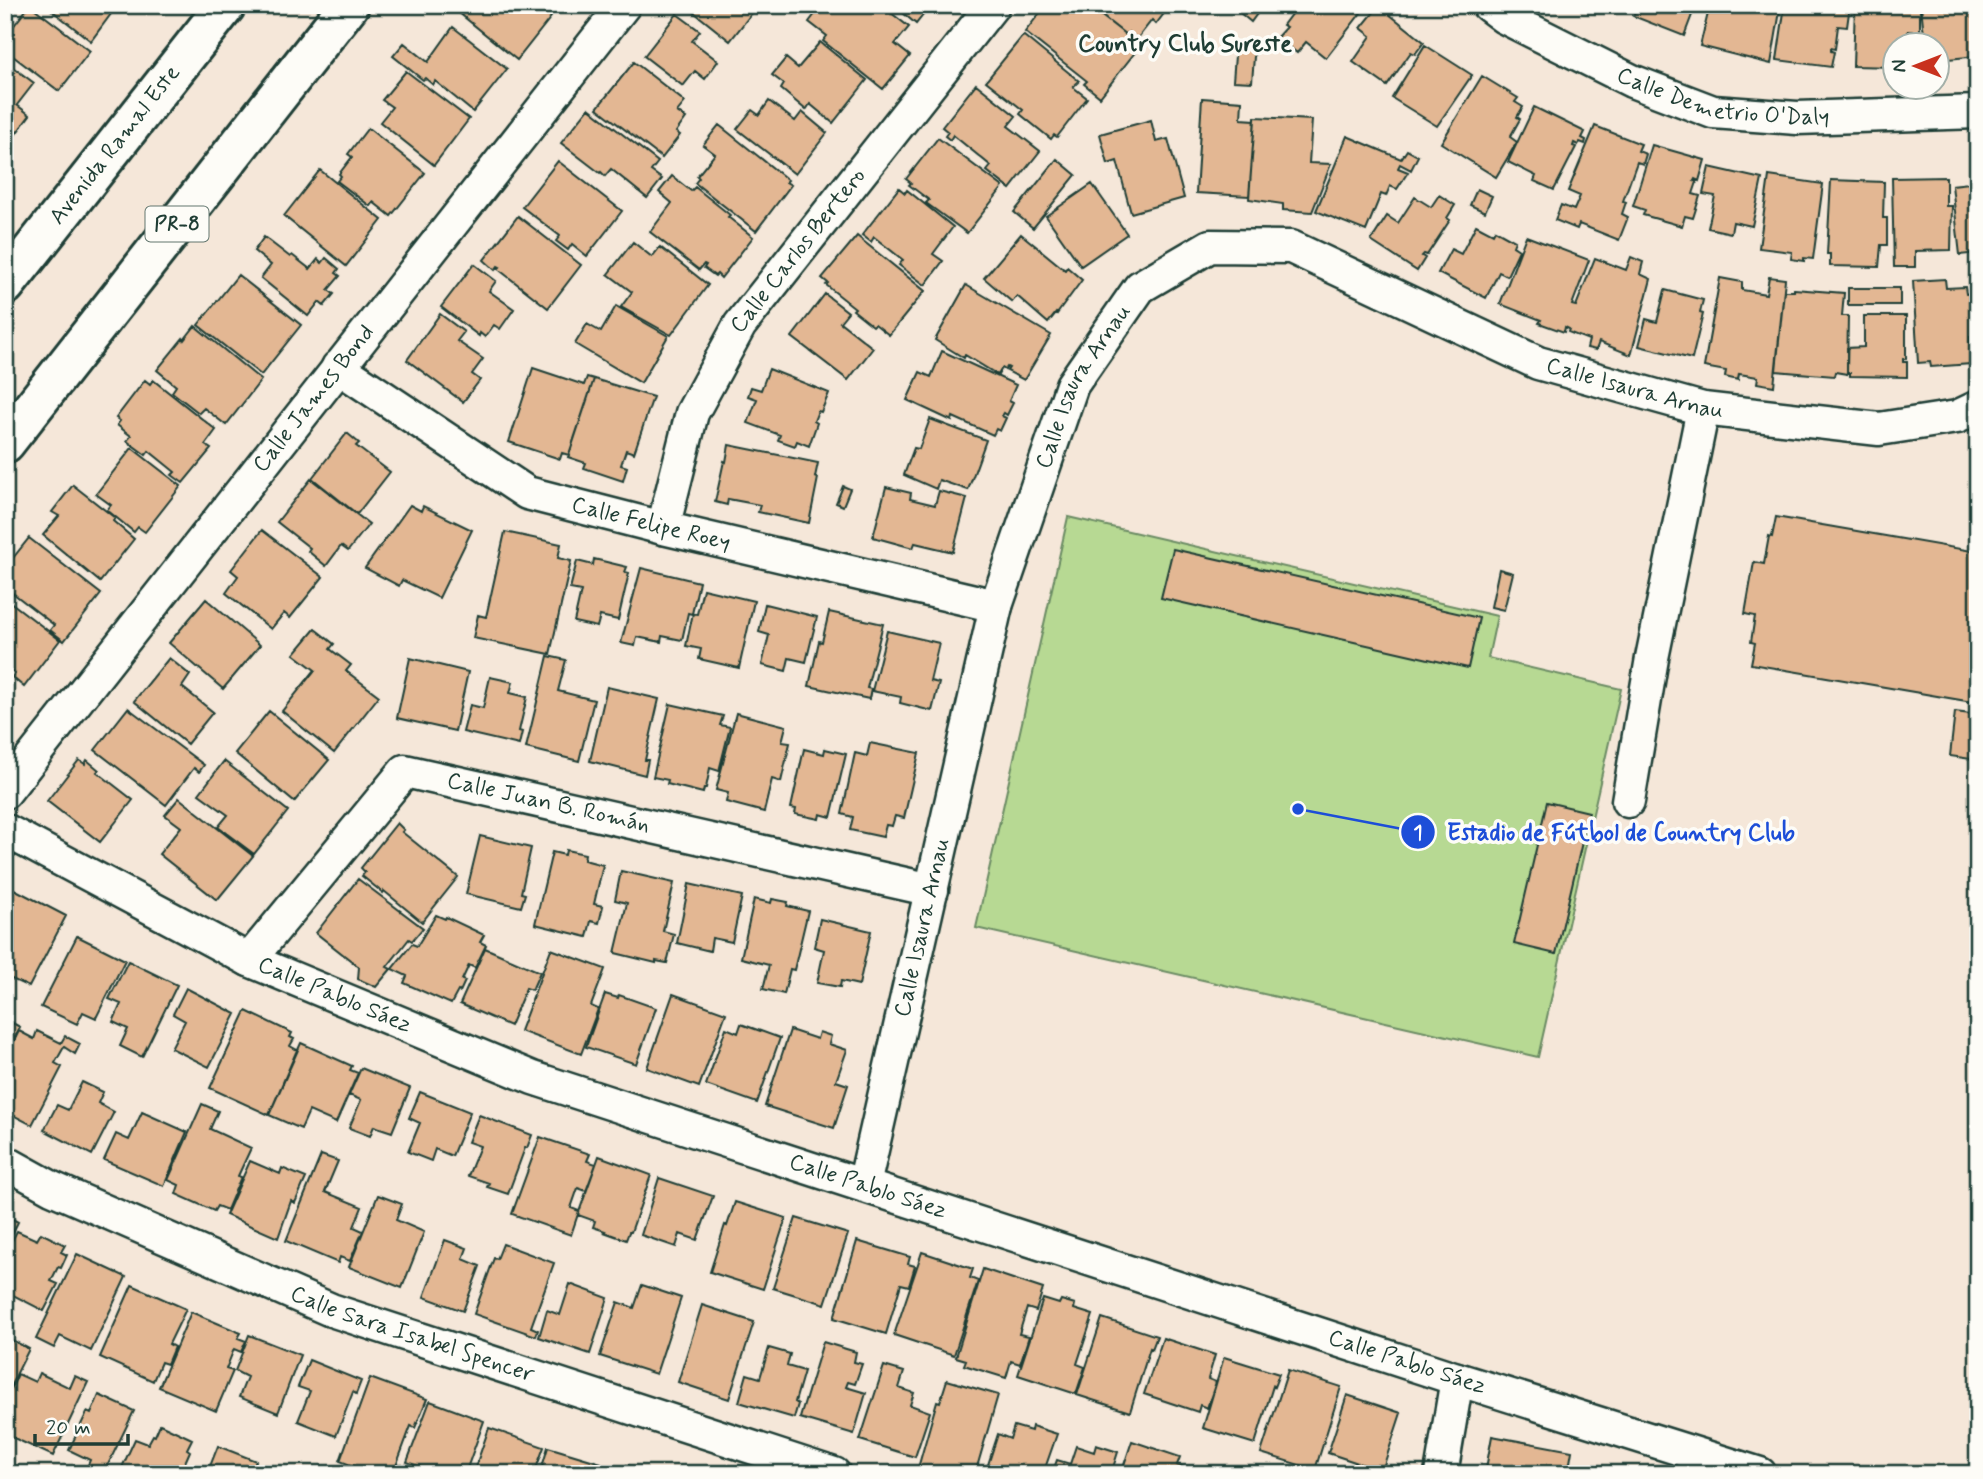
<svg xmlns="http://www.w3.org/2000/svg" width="1983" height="1479" viewBox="0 0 1983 1479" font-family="Mynerve,sans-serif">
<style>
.green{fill:#b7d993;stroke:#6b8b64;stroke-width:2}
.building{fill:#e3b793;stroke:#1f3d34;stroke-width:2}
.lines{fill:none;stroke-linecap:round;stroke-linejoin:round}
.minor-casing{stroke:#1f3d34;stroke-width:37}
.major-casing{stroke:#1f3d34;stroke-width:44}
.minor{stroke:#fdfcf7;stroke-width:32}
.major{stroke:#fdfcf7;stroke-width:38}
.labels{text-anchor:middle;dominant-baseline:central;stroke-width:7;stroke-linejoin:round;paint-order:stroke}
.shield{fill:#fdfcf7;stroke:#62766e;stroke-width:2}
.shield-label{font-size:21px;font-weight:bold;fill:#1f3d34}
.street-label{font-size:23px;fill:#1f3d34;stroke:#fdfcf7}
.neighbourhood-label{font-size:24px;font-weight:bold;fill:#1f3d34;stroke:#fdfcf7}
.leader{fill:none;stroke:#1d4ed8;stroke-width:2.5}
.callout-dot{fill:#1d4ed8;stroke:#fdfcf7;stroke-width:2.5}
.mark-label{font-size:21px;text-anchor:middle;font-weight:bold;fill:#fff}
.callout-label{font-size:24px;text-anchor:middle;font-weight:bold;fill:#1d4ed8;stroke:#fdfcf7;stroke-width:7;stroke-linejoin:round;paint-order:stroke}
</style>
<rect width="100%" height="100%" fill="#f5e7d9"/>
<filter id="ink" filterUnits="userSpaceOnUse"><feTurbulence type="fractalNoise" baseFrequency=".0143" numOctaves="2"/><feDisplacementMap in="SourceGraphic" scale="14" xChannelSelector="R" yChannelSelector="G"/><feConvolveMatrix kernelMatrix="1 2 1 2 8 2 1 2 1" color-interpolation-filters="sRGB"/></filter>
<g filter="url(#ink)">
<path class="green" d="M1068 517 1497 616 1488 658 1621 689 1538 1057 976 928Z"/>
<path class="building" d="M30 5 90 51 59 91 5 50V37Z
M45 5H100L111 14 91 41Z
M464 5H536L551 17 517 60 458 12Z
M685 5H751L755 9 730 41Z
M822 5H881L909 27 895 44 910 56 883 89 823 41 827 36 809 22Z
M881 5H931L916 24 896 7 891 13Z
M1046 5H1088L1140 46 1100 97 1084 84 1087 81 1025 32Z
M1094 5H1159L1166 11 1156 24 1152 20 1137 39 1129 32 1126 35 1103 17 1105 14Z
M1247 5H1251L1259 11 1251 22 1240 13Z
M1298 5H1367L1326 58 1306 42 1297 53 1277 37 1286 27 1283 25Z
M1638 5H1703L1702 8 1695 7 1684 36 1633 16Z
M1710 5H1781L1771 64 1700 46Z
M1785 5H1850L1847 27 1838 26 1835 49 1831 48V51L1834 52 1831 67 1777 60Z
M1855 5H1909L1920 7V32L1908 31V46H1896V67L1853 66Z
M1921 5H1978V56L1938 60V46H1925Z
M1379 6 1424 42 1415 54 1411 52 1387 86 1353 62 1371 36 1361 28Z
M677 14 700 31 692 41 718 61 705 79 695 71 683 86 644 56Z
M453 27 507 69 473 112 435 81 433 85 425 78 423 80 393 56 404 43 428 62Z
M1024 36 1079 81 1073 87 1087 98 1057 137 1054 135 1051 139 1020 114 1023 110 986 81 1021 38Z
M820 42 867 80 833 123 810 104 806 110 781 89 784 84 772 75 786 58 798 68Z
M1236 43 1255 44 1252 82 1233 81Z
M1425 45 1472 75 1437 126 1392 98Z
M5 60 9 63 8 65 13 69 14 68 34 83 17 105 30 115 15 135 5 127Z
M634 62 685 102 677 112 686 118 676 132 680 135 662 158 597 108Z
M406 71 469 119 434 165 380 122 392 107 382 100Z
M1482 76 1518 98 1515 102 1523 107 1517 117 1520 119 1510 137 1517 142 1496 177 1441 143Z
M976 84 1016 116 1008 126 1040 151 1010 189 987 171 991 166 953 135 950 140 945 136 948 132 942 127Z
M1202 98 1242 101 1241 119 1255 120 1249 196 1196 193Z
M769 101 795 121 802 112 827 133 795 174 737 129 752 110 759 115Z
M1534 107 1585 132 1582 138 1586 140 1585 144 1580 142 1578 145 1574 143 1573 146 1576 147 1554 190 1534 181 1536 176 1508 162Z
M589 108 658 162 651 171 662 179 647 198 611 169 605 176 601 172 600 173 561 143Z
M1255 117 1312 120 1309 163 1331 164 1312 212 1283 210V204L1249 199Z
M1151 120 1156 142 1168 139 1184 198 1131 213 1117 161 1108 164 1100 134Z
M719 125 788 180 786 182 791 185 756 231 695 183 699 178 697 176 715 154 703 145Z
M1595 126 1641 144 1638 151 1646 154 1643 164 1637 162 1623 201 1626 202 1622 214 1628 217 1619 240 1579 224 1577 229 1555 220 1561 205 1574 210 1580 196 1568 191Z
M368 128 425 173 391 216 373 202 370 206 337 181 341 176 339 174 352 157 348 154Z
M1347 136 1401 159 1407 150 1418 156 1411 170 1400 164 1398 168 1408 172 1397 189 1390 186 1386 196 1381 194 1366 231 1316 211Z
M938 138 1003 187 967 233 926 203 929 200 909 185 911 183 906 179Z
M1652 145 1705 160 1699 181 1695 179 1694 181 1697 182 1693 194 1700 196 1693 218 1685 216 1682 226 1643 215 1645 210 1633 206Z
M1057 159 1076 175 1033 228 1014 212Z
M558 161 622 211 587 256 572 244 568 250 556 241 560 236 522 207Z
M1709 167 1762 179 1752 226 1733 222 1731 233 1708 228 1715 196 1703 194Z
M320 170 382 220 346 266 284 216Z
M672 176 691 191 695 187 730 215 728 217 753 237 721 278 717 274 715 276 704 268 706 265 704 264 699 270 650 232 672 203 659 192Z
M1769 176 1823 184 1813 259 1804 258V261L1791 259 1792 252 1759 248Z
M1946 177V206H1952L1951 250 1915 251V267H1894L1892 178Z
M1831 180 1884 182 1883 218H1887V245H1881L1879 267 1830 266V254H1827Z
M1978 182V253L1960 255 1952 185Z
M1092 184 1127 234 1081 266 1046 216Z
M899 188 905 193 907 190 953 227 933 254 943 261 925 285 899 265 903 260 874 237 871 242 862 235Z
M1477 189 1492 196 1485 212 1470 205Z
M1439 195 1455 205 1447 218 1450 220 1427 255 1424 254 1422 256 1425 258 1417 271 1371 241 1387 216 1398 223 1415 197 1431 207Z
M518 216 581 265 548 308 498 269 500 267 498 266 495 270 484 260Z
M1476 225 1493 234 1495 230 1515 241 1513 246 1519 250 1507 276 1499 272 1486 298 1438 273 1451 249 1461 254Z
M1021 234 1065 270 1067 267 1082 280 1057 314 1056 313 1048 323 1017 296 1012 302 984 278Z
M857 236 925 291 889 335 875 324 873 326 853 310 855 308 826 285 828 283 822 278Z
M1526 236 1589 260 1572 305 1576 306 1595 258 1626 270 1631 257 1643 262 1640 274 1651 279 1631 355 1599 342 1596 350 1587 348 1589 340 1568 332 1569 329 1565 327 1564 332 1539 323 1541 320 1500 304Z
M264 237 290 257 292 255 310 269 318 259 322 263 326 258 339 269 336 273 340 276 328 290 334 294 324 306 319 302 308 316 261 278 271 265 254 251Z
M633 242 652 257 660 247 708 285 671 335 621 307 632 292 608 274Z
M474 264 496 281 489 291 514 309 500 329 494 325 485 337 480 333 479 336 441 307Z
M238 275 301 325 261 375 198 325Z
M1769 277 1785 279 1774 386 1757 383 1758 377 1739 374 1738 380 1725 377 1726 371 1704 367 1720 278 1742 282V290L1766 294Z
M1945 279 1946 288 1965 287 1966 294 1978 293V336H1970L1971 364 1931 367 1930 362 1918 363 1913 281Z
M966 285 1051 335 1024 380 1007 371 1009 368 1007 367 1005 370 1002 368 998 375 965 355 964 358 935 340Z
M1848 288H1900V305H1848Z
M1794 289 1844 293 1842 316H1848L1847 374 1835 372 1834 376 1776 371 1784 291H1794Z
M1665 290 1703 300 1700 313 1703 314 1692 359 1639 346 1646 319 1657 322Z
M825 294 848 312 840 322 873 348 848 380 792 337Z
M616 306 668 336 641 383 575 344 587 324 601 332Z
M440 314 464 332 457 341 483 359 472 374 480 380 463 402 407 360Z
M1864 316H1906V359H1903V362H1907V377L1850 376V373H1847V348L1864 347Z
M195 326 261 380 226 425 204 408 199 413 172 392 176 386 157 370 183 338 184 340Z
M942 351 1016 385 1009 401 1013 403 1007 415 1004 413 1002 416 1006 418 1000 431 996 429 993 435 953 417 952 421 907 400 920 372 931 377Z
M533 368 584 385 587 377 594 379 569 455 562 453 560 459 509 442Z
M769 369 829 393 821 412 818 411 814 421 817 423 809 446 797 441 795 446 778 440 780 435 748 423 757 399 748 396 751 387 761 390Z
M594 379 653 397 634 453 626 450 621 465 627 467 623 481 584 468 586 463 568 457Z
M145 380 150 384 153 380 216 430 205 445 211 449 183 483 172 475 175 472 149 451 146 455 127 441 131 436 117 425 120 421 116 418Z
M930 419 986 440 968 490 939 480 936 489 904 475 914 448 919 449Z
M347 433 359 443 356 446 390 472 357 514 312 478Z
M729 445 818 463 815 477 818 478 809 523 758 512 760 505 728 499 727 505 715 502 724 461 726 462Z
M132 448 181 486 145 532 138 527 134 532 107 510 111 505 96 494Z
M311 479 369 524 348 551 341 546 326 566 308 551 310 548 277 522Z
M73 485 115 518 113 521 134 539 100 582 43 535 59 516 52 512Z
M843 486 850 489 843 506 836 503Z
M886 487 911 493 910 499 935 505 939 491 967 498 953 552 915 543 913 548 873 537Z
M410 505 421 511 423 506 472 530 439 598 402 580 399 586 365 568Z
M1776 517 1978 552V703L1751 664 1755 643 1751 642 1755 616 1745 614 1754 562 1764 564 1769 536 1772 537Z
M262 530 323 577 290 618 284 613 271 629 226 593 238 576 231 570Z
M505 532 561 544 558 558 571 561 550 654 473 638 478 615 486 617Z
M29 538 101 594 64 641 50 630 54 625 5 587V568Z
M1173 549 1479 618 1468 668 1161 598Z
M594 559 627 567 625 572 629 573 618 620 600 616 597 627 574 622 581 591 570 589 577 561 593 565Z
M641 568 699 582 692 614 688 613 682 640 662 636 661 642 637 637 635 646 621 643Z
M1499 569 1513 573 1504 610 1491 607Z
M703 589 754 601 739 668 699 659 701 649 686 646 693 613 697 614Z
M5 598 60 640 24 687 12 677 15 673 5 665Z
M206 599 260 645 223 689 169 643Z
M765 604 817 617 806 662 789 658 786 671 762 665 769 635 759 632Z
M829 612 883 624 867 688 871 689 869 699 809 686 819 641 822 642Z
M315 629 334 644 330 649 351 665 346 671 379 696 334 753 282 711 315 670 294 654Z
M887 631 939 643 930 681 939 683 932 711 900 703 901 697 872 691Z
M548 656 566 660 558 691 594 700 579 761 526 748Z
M169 658 190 675 182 687 213 712 187 744 134 701Z
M410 658 468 672 455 731 397 718Z
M490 677 513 682 510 693 527 697 519 731 522 732 519 745 463 732 470 705 483 708Z
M607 687 659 699 645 760H648L645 775 590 761Z
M670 704 723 716 720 725 730 727 719 771 710 768 706 788H704L703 793 667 784 668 780 653 777Z
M128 708 204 765 199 772 194 768 166 805 95 750Z
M269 711 329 760 294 802 235 753Z
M1955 712 1978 715V760L1950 756Z
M736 713 786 726 782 742 790 743 781 782 772 779 764 812 726 802 728 793 716 790Z
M870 743 919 753 904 818 895 816 892 826 886 825 883 837 850 830 853 817 842 814 855 753 867 756Z
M804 749 824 754 825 749 846 754 831 817 820 814 819 819 795 814 796 809 791 808Z
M79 760 85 764 87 760 99 770 97 772 133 800 100 842 47 801Z
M224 761 288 811 254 854 218 827 228 815 199 794Z
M179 798 253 856 217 900 159 854 181 827 165 815Z
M1547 802 1589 812 1556 954 1514 944Z
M397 823 404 830 402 832 458 877 422 922 384 891 383 893 362 876 365 872 361 868Z
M480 836 531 848 521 893 525 894 521 907 466 894Z
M566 850 585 854 584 860 603 865 594 904 603 906 599 923 591 921 587 937 535 924 552 852 565 855Z
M621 871 674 883 663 931 674 934 667 963 656 961V963L615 953 627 903 615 900Z
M358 879 423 928 412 941 409 939 387 967 391 969 376 987 358 979 359 967 316 933Z
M689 884 742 896 732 942 712 938 710 951 677 943Z
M12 888 66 916 29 987 5 976 9 967 5 965V900Z
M754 899 771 903 772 899 788 902 787 906 808 911 794 970 790 969 784 994 763 989 769 965 741 958Z
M436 915 445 919 446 917 484 935 480 942 486 945 475 968 469 965 462 980 465 981 460 992 458 991 451 1004 404 983 407 976 392 969 412 944 417 946Z
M820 919 871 931 859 985 841 981 840 987 817 983 824 950 814 947Z
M77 936 125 960 96 1018 83 1012 77 1024 41 1007Z
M485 948 540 972 532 990 526 988 510 1026 460 1004Z
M551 949 605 969 591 1006 598 1009 581 1054 520 1031Z
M128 961 177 985 142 1057 120 1046 128 1029 113 1022 121 1004 109 999Z
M186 988 236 1014 209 1067 171 1048 185 1021 173 1014Z
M605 994 618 998 619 995 656 1008 636 1064 586 1047Z
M673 994 726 1013 699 1087 647 1068Z
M246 1011 292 1033 290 1037 294 1039 290 1046 297 1050 269 1115 210 1088Z
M5 1019 20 1027 11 1044 5 1041Z
M741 1024 780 1038 757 1103 706 1085 726 1028 738 1033Z
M790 1030 817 1039 819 1032 831 1036 829 1044 847 1050 836 1081 848 1085 834 1128 765 1106Z
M19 1031 34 1039 37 1031 61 1043 65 1036 80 1044 75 1054 64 1047 55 1063 62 1067 32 1125 5 1111V1059Z
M301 1043 352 1066 350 1070 358 1073 336 1123 309 1111 301 1129 269 1115Z
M361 1068 410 1088 392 1132 374 1126 370 1136 349 1128 361 1100 349 1095Z
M82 1082 103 1092 98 1103 114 1112 92 1155 44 1130 57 1105 68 1110Z
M420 1092 470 1112 452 1156 435 1149 431 1161 408 1152 420 1123 409 1118Z
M202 1104 218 1111 210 1129 251 1148 238 1176 241 1177 227 1210 217 1206 214 1211 176 1194 179 1185 168 1180Z
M142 1112 187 1132 164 1186 104 1160 116 1134 129 1140Z
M479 1115 532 1135 527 1148H525L508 1194 487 1187 489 1183 468 1176 480 1146 468 1142Z
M540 1137 590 1154 587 1161 596 1164 586 1191 578 1188 571 1208 579 1211 571 1235 512 1214Z
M321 1155 338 1161 325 1192 362 1207 354 1227 363 1231 350 1261 340 1257 338 1263 286 1241Z
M599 1156 651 1175 631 1232H629L626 1240 604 1232 605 1231 593 1227 595 1221 578 1215Z
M250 1161 280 1174 282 1168 306 1178 295 1203 291 1201 278 1238 226 1215Z
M659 1178 713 1196 697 1240 680 1234 676 1247 641 1235Z
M378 1195 402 1204 396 1220 424 1232 402 1288 349 1267Z
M735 1202 786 1218 763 1289 710 1272 725 1225 727 1226Z
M5 1215 18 1222 12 1234 7 1231 5 1234Z
M796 1218 848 1234 825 1304 773 1288Z
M17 1231 37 1240 41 1233 65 1245 61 1252 67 1255 61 1268 58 1267 51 1281 58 1284 44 1311 5 1291V1254Z
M445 1240 467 1248 463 1259 480 1266 463 1311 424 1297Z
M857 1241 910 1257 908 1264 915 1266 909 1286 901 1284 886 1334 834 1318Z
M503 1244 554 1263 531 1327 538 1330 536 1336 474 1314 494 1258 497 1259Z
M922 1252 973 1269 970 1278 978 1281 954 1355 894 1335Z
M77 1254 126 1277 91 1351 60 1336 54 1348 36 1339Z
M983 1269 1043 1289 1036 1311 1027 1308 1019 1334 1029 1336 1020 1364 1011 1361 1006 1378 964 1365 966 1360 956 1357Z
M570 1284 608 1298 590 1354 539 1337 547 1310 560 1315Z
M132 1285 186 1309 169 1344 174 1347 167 1364 161 1362 153 1381 100 1357Z
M642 1285 681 1298 656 1374 600 1356 618 1302 634 1308Z
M1043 1299 1059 1304 1061 1300 1075 1304 1074 1309 1093 1315 1077 1364 1085 1367 1076 1394 1018 1375Z
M702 1305 754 1322 729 1399 678 1382Z
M191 1312 241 1333 238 1338 246 1341 241 1352 234 1349 226 1369 233 1371 216 1411 159 1387Z
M1102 1318 1157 1336 1152 1349 1150 1348 1130 1412 1077 1395Z
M249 1335 300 1355 278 1413 239 1397 247 1377 235 1371Z
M1163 1338 1215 1355 1208 1379 1216 1382 1207 1408 1200 1405 1198 1412 1144 1394Z
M12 1340 29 1349 11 1385 5 1382V1351L7 1352Z
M823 1342 856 1352 854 1362 862 1364 855 1384 848 1382 846 1387 866 1393 854 1434 800 1418Z
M769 1348 790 1354 787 1366 804 1371 795 1402 798 1404 794 1418 739 1402 747 1374 760 1378Z
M1224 1357 1279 1374 1274 1387 1273 1386 1255 1444 1203 1428Z
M309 1360 361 1381 356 1394 353 1392 336 1436 298 1421 310 1391 298 1387Z
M884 1366 904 1372 899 1388 914 1393 910 1405 930 1412 915 1457 860 1440Z
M1288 1370 1341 1387 1315 1470 1261 1453Z
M39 1373 70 1388 75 1376 88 1382 53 1456 5 1434V1402L18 1374 35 1382Z
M370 1378 427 1399 415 1428 411 1426 393 1474H374L340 1461Z
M947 1380 998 1395 975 1474H936L918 1468 937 1401 940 1402Z
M99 1395 134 1411 104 1473 88 1465 90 1460 69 1450 87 1412 91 1414Z
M1347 1395 1401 1413 1382 1471 1328 1453Z
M430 1401 484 1421 465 1474H440L407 1462Z
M160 1424 192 1439 187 1449 190 1451 180 1474H119L135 1439 148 1444 153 1435 155 1436Z
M1014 1426 1031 1431 1032 1426 1057 1434 1043 1474H985L998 1434 1010 1439Z
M489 1428 544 1447 534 1474H473Z
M1492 1436 1572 1451 1568 1474H1485Z
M1132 1441 1180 1457 1177 1465 1184 1467 1181 1474H1121Z
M1096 1445 1118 1452 1111 1474H1052L1057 1460 1070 1464 1076 1446 1094 1452Z
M218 1446 256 1461 250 1474H207Z
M548 1447 601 1463 597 1474H540Z
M627 1465 655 1474H624Z"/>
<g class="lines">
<g class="minor-casing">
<g id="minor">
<path id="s1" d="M1488 5 1504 17 1632 81 1713 112 1797 118 1978 112"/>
<path id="s2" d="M338 367 527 493 663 528 996 606"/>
<path id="s3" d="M663 528 692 413 740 325 993 5"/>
<path id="s4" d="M5 792 624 5"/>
<path d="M1628 801 1652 658 1703 409"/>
<path id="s5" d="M5 830 249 960 533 1078 1457 1379 1760 1474"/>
<path id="s6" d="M249 960 405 771 932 890"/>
<path id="s7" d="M5 1162 52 1188 331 1310 834 1474"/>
<path id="s8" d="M864 1185 996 606 1072 385 1140 287 1210 246 1291 247 1538 363 1703 409 1879 429 1957 417 1978 407"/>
<path d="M1441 1474 1457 1379"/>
</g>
</g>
<g class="major-casing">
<g id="major">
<path id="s9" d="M5 285 226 5"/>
<path d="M5 443 349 5"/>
</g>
</g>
<use href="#minor" class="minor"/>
<use href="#major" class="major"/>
</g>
</g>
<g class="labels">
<rect class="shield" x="145.5" y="206.5" width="63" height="35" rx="5"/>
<g class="shield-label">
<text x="177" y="224">PR-8</text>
</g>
<g class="street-label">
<text stroke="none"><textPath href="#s1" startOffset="257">Calle Demetrio O'Daly</textPath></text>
<text stroke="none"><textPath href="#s9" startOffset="178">Avenida Ramal Este</textPath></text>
<text stroke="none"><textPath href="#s3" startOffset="313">Calle Carlos Bertero</textPath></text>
<text stroke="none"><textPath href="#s8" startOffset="1482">Calle Isaura Arnau</textPath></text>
<text stroke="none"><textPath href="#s8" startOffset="831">Calle Isaura Arnau</textPath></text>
<text stroke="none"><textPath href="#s4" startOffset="500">Calle James Bond</textPath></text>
<text stroke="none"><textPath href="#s2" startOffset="355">Calle Felipe Roey</textPath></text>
<text stroke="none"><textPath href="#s6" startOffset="392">Calle Juan B. Román</textPath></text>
<text stroke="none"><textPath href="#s8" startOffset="264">Calle Isaura Arnau</textPath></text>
<text stroke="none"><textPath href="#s5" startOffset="369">Calle Pablo Sáez</textPath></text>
<text stroke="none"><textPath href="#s5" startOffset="936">Calle Pablo Sáez</textPath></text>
<text stroke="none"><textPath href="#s7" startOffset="443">Calle Sara Isabel Spencer</textPath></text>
<text stroke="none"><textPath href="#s5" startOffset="1503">Calle Pablo Sáez</textPath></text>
</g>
<g class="neighbourhood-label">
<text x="1185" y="44">Country Club Sureste</text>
</g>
</g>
<path class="leader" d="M1298 809L1418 832"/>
<g class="callout-dot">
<circle cx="1298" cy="809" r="7"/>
<circle cx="1418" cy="832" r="18"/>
</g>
<g class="mark-label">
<text x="1418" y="839">1</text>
</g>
<g class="callout-label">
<text x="1621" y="840">Estadio de Fútbol de Country Club</text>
</g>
<rect width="1983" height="1479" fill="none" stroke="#fdfcf7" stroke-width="28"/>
<rect x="14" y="14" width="1955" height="1451" fill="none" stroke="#1f3d34" stroke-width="2.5" filter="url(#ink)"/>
<g transform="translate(1916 66) rotate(270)"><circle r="33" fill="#fdfcf7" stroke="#a4b0a9" stroke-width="2"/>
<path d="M0-5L12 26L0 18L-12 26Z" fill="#c8321e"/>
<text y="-10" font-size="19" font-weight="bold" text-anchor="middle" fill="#1f3d34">N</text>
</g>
<path d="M35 1434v10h93v-10" fill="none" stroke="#1f3d34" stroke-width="3.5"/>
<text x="46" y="1434" font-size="21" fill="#1f3d34" stroke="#fdfcf7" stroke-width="5" paint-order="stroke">20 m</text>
</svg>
